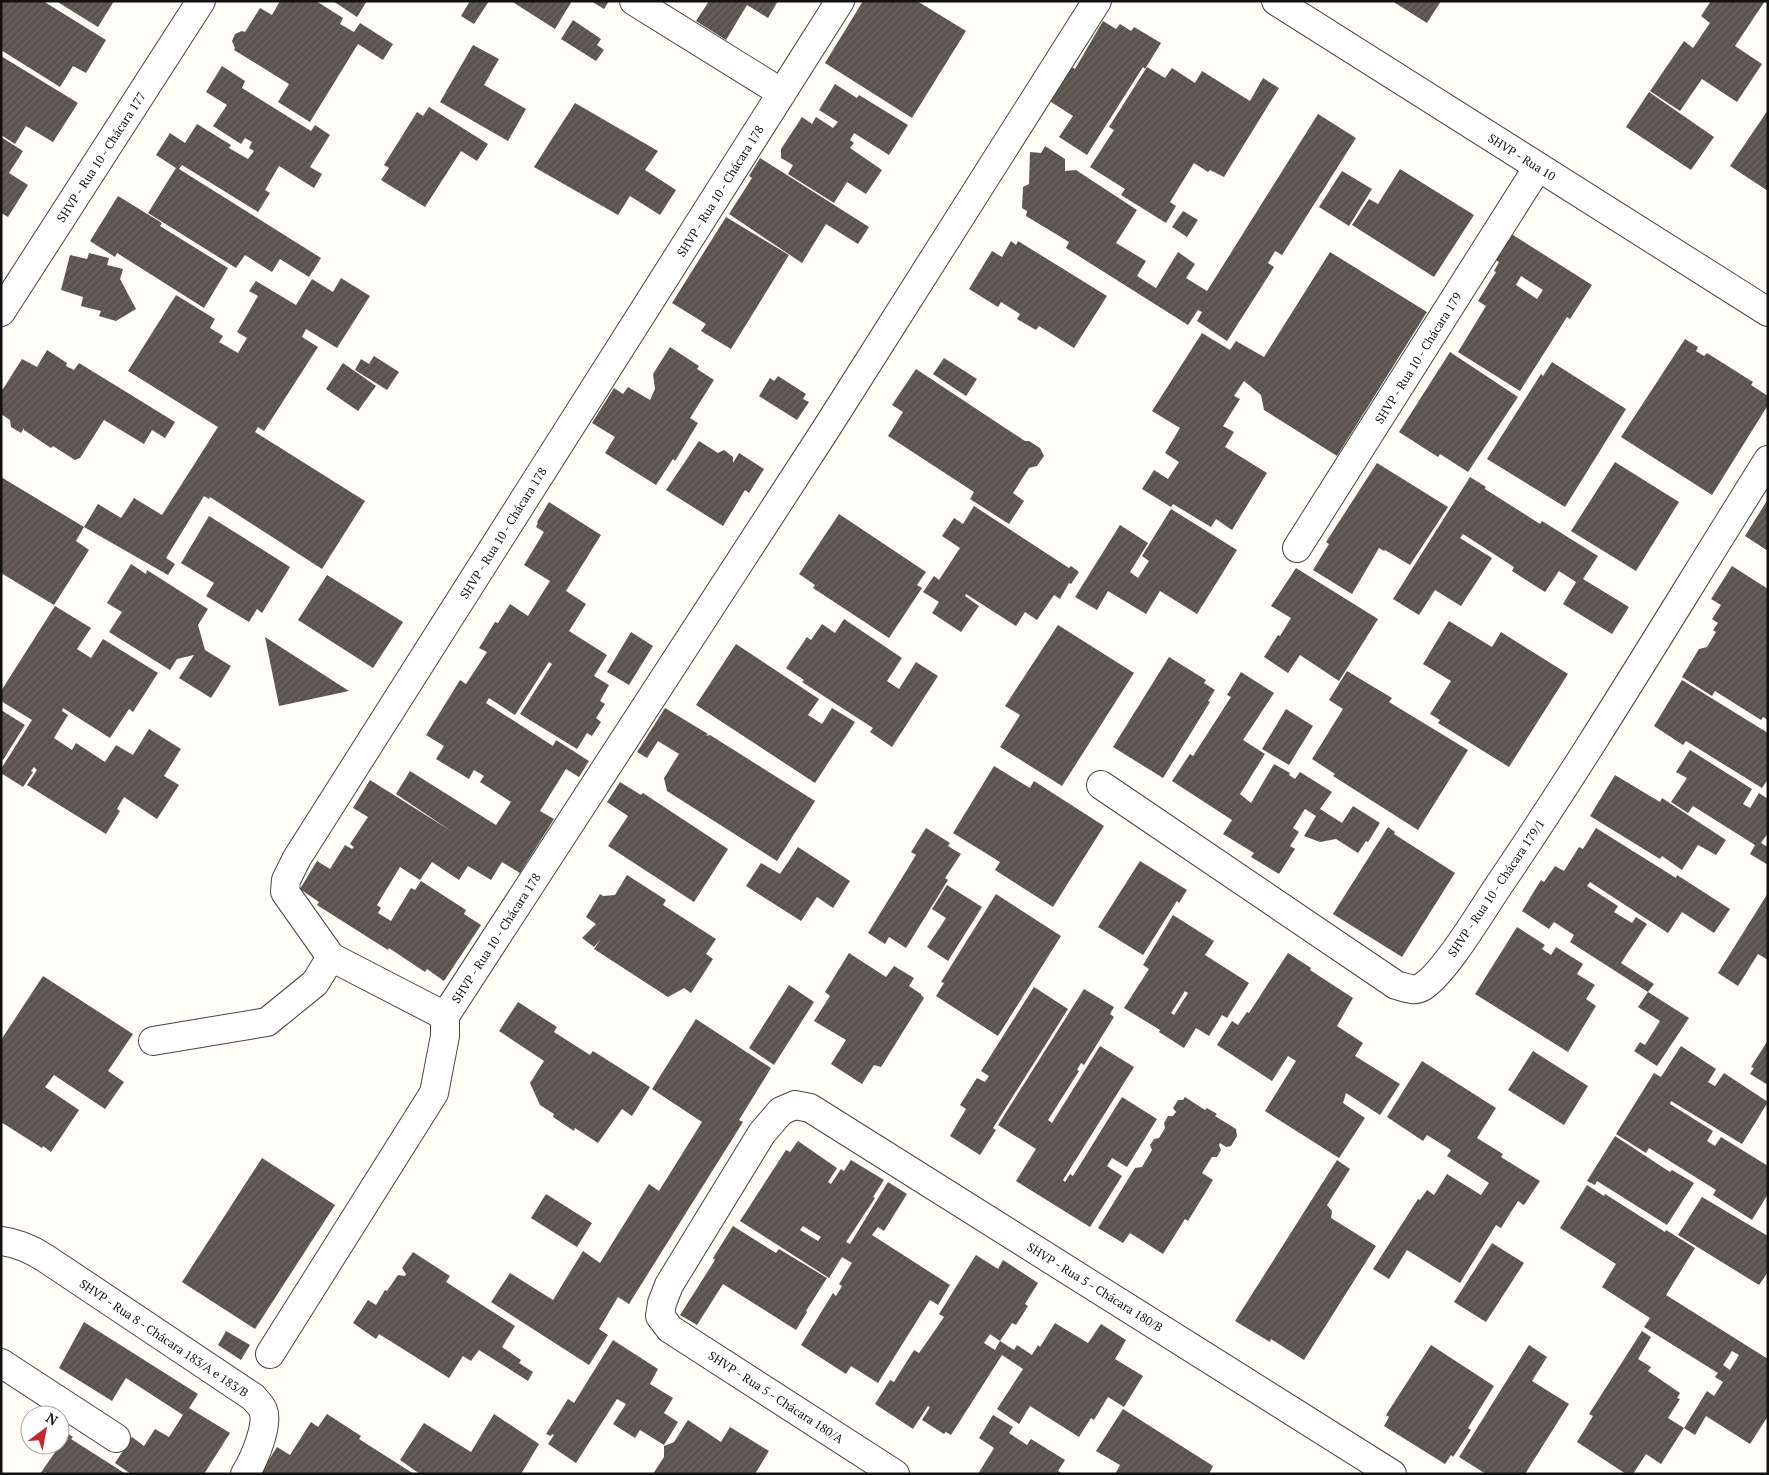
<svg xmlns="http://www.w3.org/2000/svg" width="1769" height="1475" viewBox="0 0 1769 1475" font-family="'PT Serif',serif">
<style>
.building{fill:url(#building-hatch);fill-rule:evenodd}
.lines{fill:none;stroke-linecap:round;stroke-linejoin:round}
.minor-casing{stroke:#444;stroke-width:30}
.minor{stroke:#fff;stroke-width:28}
.labels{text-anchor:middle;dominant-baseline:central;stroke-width:5;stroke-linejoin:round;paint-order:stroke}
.street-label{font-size:12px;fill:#111;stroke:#fff}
</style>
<defs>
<pattern id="building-hatch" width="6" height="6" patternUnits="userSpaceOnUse" patternTransform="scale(1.25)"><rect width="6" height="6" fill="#5a524d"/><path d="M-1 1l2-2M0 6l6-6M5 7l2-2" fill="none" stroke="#6d6662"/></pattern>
</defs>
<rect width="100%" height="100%" fill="#fffdf5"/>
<path class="building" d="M1 1H43L106 40 86 73 73 66 60 87 1 50Z
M56 1H114L98 27Z
M280 1H316L343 18 340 24 354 32 360 23 393 44 383 60 358 44 310 122 278 102 289 84 234 50 235 48 232 41 235 34 242 31 245 32 260 8 272 15Z
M333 1H367L357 17Z
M470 1H489L474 24 461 16Z
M511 1H572L555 29Z
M591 1H609L604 9Z
M709 1H778L768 18 747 5 726 40 696 21Z
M863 1H917L966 31 912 118 825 63Z
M1392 1H1441L1427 23Z
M1711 1H1765L1735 46 1762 64 1737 102 1702 79 1680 111 1650 91 1684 41 1693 48 1710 23 1701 16Z
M573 20 601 39 597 45 604 50 596 61 561 39Z
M1103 21 1116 29 1120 24 1131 31 1134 27 1161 43 1145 69 1143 67 1087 155 1059 137 1073 116 1048 100 1069 65 1075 69Z
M473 45 499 59 484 85 526 109 508 141 440 102Z
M1 56 78 103 53 142 26 126 15 144 1 135Z
M222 66 245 81 242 88 311 131 315 125 330 135 310 167 322 174 314 188 279 166 265 190 270 193 258 212 182 165 179 169 321 258 309 277 280 259 272 272 245 255 236 268 148 213 176 168 156 155 170 133 185 143 197 124 231 145 229 148 248 159 254 151 249 148 252 142 245 138 241 144 213 126 227 105 206 92Z
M1147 67 1165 78 1172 68 1195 83 1202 71 1250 101 1263 78 1279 88 1224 177 1210 170 1208 172 1194 163 1170 202 1176 206 1166 223 1121 195 1125 189 1090 167 1114 130 1109 127Z
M835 84 857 98 859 95 908 125 889 155 854 133 850 140 854 143 850 148 882 170 866 194 847 182 834 203 788 174 793 165 781 158V149L802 117 812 124 816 117 833 128 838 122 819 110Z
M1649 92 1714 137 1691 170 1626 127Z
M575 103 658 151 645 170 676 190 660 215 630 196 618 215 534 167Z
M429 107 488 144 477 161 461 151 425 207 381 180 389 168 384 165 417 112 423 116Z
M1768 110V191L1730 166Z
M1318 114 1356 138 1282 255 1275 251 1268 263 1274 267 1227 341 1197 321 1202 312 1198 310 1188 325 1066 248 1069 242 1026 216 1027 211 1022 208 1023 187 1029 184 1030 152 1041 153 1045 146 1065 159V171L1076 170 1137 210 1116 243 1146 261 1137 276 1156 288 1178 252 1195 264 1186 278 1207 291Z
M1 137 23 151 9 173 28 185 8 217 1 213Z
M760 158 869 227 858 244 826 224 802 263 729 214 752 178 749 176Z
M1400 169 1474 215 1434 277 1352 225 1369 199 1378 204Z
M1342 171 1372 189 1349 226 1319 207Z
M118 196 162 223 160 226 228 268 204 308 117 253 115 257 90 241Z
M1183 211 1198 220 1187 237 1172 227Z
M726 217 789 255 731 349 701 331 706 324 672 303Z
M1505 230 1592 285 1570 319 1567 317 1520 391 1458 352 1486 306 1478 301 1496 272 1494 271 1499 262 1489 256ZM1521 276 1543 290 1537 299 1516 285Z
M1011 241 1016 245 1018 241 1107 296 1074 348 1039 326 1036 330 1017 319 1020 314 1001 302 998 307 969 289 992 251 1002 257Z
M1330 252 1427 312 1337 456 1264 410 1261 395 1244 381 1234 396 1240 399 1223 426 1234 432 1225 447 1267 473 1232 530 1216 519 1211 527 1173 504 1171 507 1142 489 1154 470 1168 479 1179 462 1165 453 1180 428 1152 411 1202 333 1230 350 1236 341 1264 357Z
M89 253 109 258 107 265 123 269 120 279 136 309 116 321 99 316 101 311 81 306 83 297 61 290 70 255 87 259Z
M341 278 370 296 337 348 306 329 302 337 318 347 264 431 258 427 255 432 365 501 322 569 210 497 209 499 204 496 166 558 175 564 168 575 84 527 98 504 121 518 134 498 162 515 218 427 128 371 176 295 215 319 210 328 223 336 219 342 238 353 247 338 237 332 258 296 249 291 256 281 296 305 312 279 333 292Z
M1685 339 1698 347 1696 351 1704 356 1707 353 1753 382 1751 385 1768 396V405L1712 495 1621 437Z
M670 347 699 366 697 369 714 380 690 418 698 423 675 461 673 459 656 485 605 453 615 437 592 423 614 388 623 394 628 387 650 400 655 389 653 374Z
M47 350 67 363 66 366 74 370 79 363 175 422 165 438 152 430 144 444 104 420 80 458 75 460 53 446 51 448 24 430V428L21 433 11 427 10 420 1 414V388L3 389 22 359 37 367Z
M1450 352 1518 397 1468 472 1440 454 1438 457 1399 432Z
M374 356 399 372 387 390 355 370 361 359 369 364Z
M944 358 977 379 966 396 933 374Z
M1552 362 1626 409 1565 507 1487 459 1541 374 1543 376Z
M343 363 376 386 358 411 326 389Z
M916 369 1025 441H1029L1040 448 1044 456 1037 466 1029 468 1013 493 1024 501 1009 524 970 499 974 492 888 436 903 412 892 405Z
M778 376 806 394 803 399 809 402 797 420 759 396 770 378 774 381Z
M699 441 718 453 724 450 733 457V463L739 453 764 469 749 493 745 490 723 526 666 490Z
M1615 462 1679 502 1636 571 1571 531Z
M1377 463 1448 507 1410 565 1385 550 1384 551 1379 548 1352 594 1313 570 1329 544 1326 542Z
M1 477 84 527 76 541 89 550 54 605 1 573Z
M1470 477 1486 487 1485 489 1540 524 1542 521 1598 556 1583 579 1629 607 1612 634 1563 604 1576 582 1559 571 1545 592 1512 571 1514 567 1463 534 1460 538 1492 558 1461 606 1435 590 1419 615 1393 599Z
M1768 499V551L1745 536Z
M549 502 601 535 566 591 586 604 569 631 607 655 594 676 609 685 600 701 605 704 596 718 601 722 592 736 587 733 577 749 520 714 552 664 549 662 515 715 489 698 486 703 553 746 556 740 589 761 579 777 566 769 540 811 554 819 520 873 502 862 491 880 468 866 459 880 432 862 420 880 400 867 377 905 381 908 378 913 391 921 411 888 415 890 421 881 466 910 464 914 481 925 444 981 427 969 425 972 389 948 388 950 317 905 319 902 300 889 317 861 330 869 345 845 352 849 354 847 350 844 368 817 353 808 370 780 451 831 396 794 410 771 496 825 511 802 480 782 484 776 474 770 469 779 436 759 444 746 426 735 460 680 466 684 487 652 479 648 495 622 498 623 510 604 528 616 550 581 524 565 544 532 536 527 538 523 537 522Z
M974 506 1069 568 1071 566 1079 572 1071 584 1069 583 1060 599 1054 595 1037 620 1025 612 1016 626 966 594 965 596 979 606 961 632 932 613 939 602 923 592 934 576 939 580 960 548 942 536 954 518 963 524Z
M1171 509 1237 550 1197 614 1160 591 1146 614 1108 591 1097 610 1075 597 1120 525 1148 543 1130 572 1138 578 1149 561 1142 556Z
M839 514 926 572 917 585 922 588 889 638 813 588 815 585 799 574Z
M209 516 290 567 262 613 257 609 249 622 206 596 214 583 181 563Z
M131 564 146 574 147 570 208 609 198 625 205 650 231 666 211 698 179 678 194 655 177 659 170 670 109 632 122 612 107 603Z
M1732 566 1768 589V720L1763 717 1761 720 1715 691 1712 696 1682 677 1699 649 1707 647 1716 632 1713 630 1718 623 1712 619 1721 605 1711 599Z
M1296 568 1378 619 1339 681 1300 655 1288 673 1264 657 1278 635 1280 636 1291 618 1271 606Z
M327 575 403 622 373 668 298 620Z
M55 606 91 628 77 649 91 658 103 639 158 673 133 712 129 709 110 738 63 708 62 711 68 715 54 738 72 750 76 743 105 762 116 745 133 755 149 729 181 749 164 776 179 785 157 819 124 797 117 809 120 811 106 834 27 785 37 770 34 767 31 771 33 772 23 787 1 773V769L32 720 1 701V691Z
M844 619 902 658 887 681 899 689 916 662 938 676 892 747 870 732 873 728 802 682 804 680 786 668 807 637 811 640 822 624 835 633Z
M1449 621 1492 647 1501 632 1568 674 1509 767 1438 723 1440 720 1430 714 1451 681 1423 664Z
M1058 625 1134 673 1062 786 1000 747 1020 715 1005 706Z
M631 632 653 646 629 685 607 672Z
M265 637 349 691 279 706Z
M736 644 819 699 808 715 822 724 832 708 855 722 815 783 696 705Z
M1169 657 1206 680 1204 683 1215 690 1208 701 1210 702 1163 778 1113 747Z
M1347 671 1392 698 1389 702 1468 750 1418 830 1333 776 1335 774 1312 759 1343 709 1329 700Z
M1241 672 1274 693 1243 740 1265 754 1240 794 1251 803 1274 764 1290 773 1289 775 1295 779 1300 772 1332 792 1320 809 1342 823 1353 806 1380 823 1368 842 1366 841 1358 853 1336 839 1320 842 1304 836 1316 816 1305 809 1293 828 1299 832 1290 846 1295 849 1279 874 1251 857 1254 853 1223 834 1232 820 1172 781 1190 754 1193 756 1231 697 1227 695Z
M1682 680 1768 733V779L1762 788 1686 741 1683 745 1654 726Z
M665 708 708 734 706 736 710 735 815 801 777 861 667 791 664 778 679 754 658 741 647 758 637 752Z
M1286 709 1313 726 1289 765 1262 749Z
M1 710 25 725 3 760 1 758Z
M1690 750 1752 789 1743 804 1750 808 1759 793 1768 799V833L1761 843 1768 847V865L1750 854 1755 845 1693 806 1688 813 1671 802 1687 778 1676 772Z
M994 766 1030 788 1034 781 1104 826 1053 907 995 870 1000 862 953 833Z
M1615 775 1660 802 1662 798 1726 840 1716 855 1698 845 1682 870 1662 856 1660 859 1590 816Z
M620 782 641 795 643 793 728 849 694 902 608 846 628 816 607 802Z
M1388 827 1395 832 1394 834 1455 873 1402 957 1333 914Z
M926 828 950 843 948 846 961 854 945 878 948 880 906 948 889 937 885 944 868 933 916 855 911 852Z
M1596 828 1676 878 1677 875 1730 909 1714 933 1682 912 1668 933 1590 882 1587 886 1618 906 1614 912 1632 923 1636 917 1647 924 1621 963 1654 984 1648 992 1570 942 1574 935 1554 922 1549 929 1522 911 1541 880 1544 882 1555 866 1564 871 1579 847 1583 849Z
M798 847 850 881 833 908 817 897 801 921 746 886 761 863 780 874Z
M1140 861 1187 890 1179 903 1177 901 1143 955 1098 927Z
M627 875 666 900 663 905 716 939 706 954 713 959 691 993 684 988 668 997 594 949 601 939 594 947 582 938 596 924 586 917 600 894 603 896 615 895Z
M947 885 982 907 948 961 927 947 946 918 932 909Z
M1768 893V960L1758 954 1738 986 1718 973Z
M996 894 1061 936 998 1036 936 996 944 983 941 982Z
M1173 915 1214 941 1205 955 1249 983 1227 1018 1222 1015 1209 1036 1196 1028 1184 1048 1159 1032 1160 1030 1124 1008 1149 969 1143 965ZM1185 991 1188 993 1174 1015 1171 1013Z
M1517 927 1545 945 1542 949 1551 955 1556 947 1583 964 1577 974 1595 985 1586 999 1596 1006 1568 1052 1475 994Z
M849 953 886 977 894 966 914 978 909 986 921 994V995L924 998 881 1067 874 1065 862 1084 831 1064 846 1040 814 1021 830 996 825 992Z
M1288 953 1311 968 1310 970 1353 998 1337 1026 1363 1043 1355 1056 1400 1084 1380 1115 1346 1093 1343 1103 1365 1118 1339 1158 1265 1111 1296 1061 1288 1056 1272 1081 1217 1045 1232 1021 1238 1025 1247 1012 1249 1013Z
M43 976 133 1034 108 1071 124 1082 105 1109 54 1075 45 1087 79 1110 51 1152 43 1146 42 1148 1 1122V1040Z
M789 985 814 1002 774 1065 749 1048Z
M1034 987 1068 1009 993 1128 996 1130 980 1155 950 1136 966 1109 960 1105 977 1078 985 1082 989 1076 981 1071Z
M1084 989 1114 1007 1110 1014 1114 1017 1084 1065 1081 1063 1077 1070 1079 1071 1048 1120 1052 1123 1100 1046 1134 1067 1063 1180 1065 1182 1070 1174 1073 1176 1122 1097 1157 1119 1127 1167 1112 1158 1107 1166 1122 1176 1090 1227 1016 1181 1036 1149 998 1125Z
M1648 992 1689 1018 1657 1066 1634 1051 1640 1042 1645 1045 1660 1021 1638 1007Z
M518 1002 557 1027 554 1032 590 1055 593 1051 650 1087 632 1116 622 1109 598 1143 575 1128 574 1131 553 1117 554 1114 540 1105 530 1083 544 1061 499 1031Z
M696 1019 771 1068 739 1120 743 1122 639 1288 629 1304 618 1297 599 1329 608 1335 589 1365 491 1302 510 1273 553 1300 583 1251 600 1263 649 1184 659 1191 702 1122 652 1089Z
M1768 1040V1085L1750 1074 1754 1068 1751 1067Z
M1681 1046 1716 1069 1708 1082 1715 1086 1724 1073 1768 1102 1742 1144 1671 1101 1670 1104 1713 1131 1707 1141 1715 1146 1721 1137 1768 1166V1194L1752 1220 1713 1195 1716 1190 1649 1148 1646 1153 1616 1134 1654 1073 1661 1077Z
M1533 1051 1588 1086 1564 1125 1508 1090Z
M1422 1061 1496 1108 1477 1138 1503 1154 1501 1157 1540 1181 1524 1205 1518 1201 1501 1228 1496 1225 1460 1283 1407 1250 1389 1279 1373 1269 1418 1199 1420 1200 1427 1190 1434 1195 1447 1174 1481 1195 1489 1183 1447 1156 1451 1150 1427 1135 1423 1141 1387 1117Z
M1185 1097 1205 1110 1207 1108 1217 1114 1215 1116 1236 1129 1237 1136 1231 1146 1226 1147 1220 1143 1219 1145 1221 1150 1217 1157H1212L1202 1173 1213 1180 1188 1221 1185 1219 1163 1254 1130 1233 1123 1243 1098 1228 1135 1168 1142 1167 1152 1150 1150 1145 1154 1139 1159 1138 1165 1128 1164 1123 1168 1116H1173L1176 1112 1173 1108 1178 1100H1183Z
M1615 1136 1670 1172 1672 1170 1694 1183 1667 1225 1597 1181 1595 1185 1587 1181Z
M798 1141 837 1168 828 1182 831 1184 841 1169 844 1171 851 1160 884 1180 873 1197 875 1198 846 1242 850 1244 888 1182 907 1194 884 1231 878 1227 872 1235 950 1285 938 1305 930 1300 878 1383 851 1366 846 1374 801 1345 833 1293 836 1296 842 1286 839 1284 852 1263 842 1257 829 1278 740 1221 786 1150 790 1152ZM803 1226 821 1237 818 1241 800 1230Z
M262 1158 335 1205 255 1329 182 1282Z
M1337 1160 1350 1169 1327 1205 1332 1211 1331 1218 1376 1246 1304 1360 1271 1339 1270 1342 1235 1321Z
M1587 1185 1604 1196 1605 1194 1665 1232 1666 1230 1695 1248 1666 1295 1768 1359V1416L1750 1444 1706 1416 1695 1435 1684 1428 1661 1464 1646 1454 1633 1474H1626L1577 1442 1593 1416 1589 1414 1642 1331 1651 1337 1638 1359 1651 1367 1648 1371 1680 1393 1677 1398 1680 1399 1668 1418 1684 1428 1707 1391 1714 1396 1723 1382 1715 1377 1718 1373 1644 1327 1650 1318 1602 1287 1616 1264 1560 1228ZM1732 1351 1739 1355 1730 1370 1723 1365Z
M546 1194 592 1223 577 1247 531 1218Z
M1702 1197 1768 1236V1272L1759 1285 1678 1235Z
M733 1226 776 1253 779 1249 827 1278 806 1311 807 1312 796 1330 723 1284 697 1325 680 1315 715 1260 713 1258Z
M1492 1243 1524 1263 1486 1322 1454 1302Z
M413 1252 450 1276 446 1282 515 1326 502 1347 521 1360 519 1363 533 1372 528 1381 479 1350 471 1361 463 1356 449 1378 379 1334 376 1339 353 1323 368 1300 376 1305 385 1290 387 1291 398 1275 405 1276 406 1274 402 1268Z
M976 1255 998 1269 1003 1260 1038 1283 1025 1304 1028 1306 1016 1325 1012 1323 1000 1341 990 1334 984 1343 995 1350 1000 1341 1014 1350 1017 1345 1032 1355 1038 1345 1040 1347 1055 1323 1088 1343 1101 1324 1126 1340 1115 1359 1143 1376 1124 1407 1108 1397 1094 1420 1091 1418 1079 1437 1030 1406 1019 1424 997 1409 1023 1369 1002 1355 951 1435 946 1432 944 1434 922 1420 930 1407 928 1406 913 1429 875 1404 890 1380 894 1382 914 1350 919 1353 929 1339 944 1317 939 1314Z
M84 1322 198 1394 189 1408 230 1433 204 1474H131L115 1463 132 1437 144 1446 155 1429 169 1437 183 1415 126 1378 112 1401 59 1368Z
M226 1331 250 1345 241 1360 218 1345Z
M613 1340 658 1369 650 1384 673 1398 664 1413 678 1422 664 1445 640 1430 635 1438 613 1424 626 1404 617 1399 576 1463 548 1444 554 1435 552 1434 551 1436 546 1434 568 1399 574 1403Z
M1431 1345 1494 1386 1468 1428 1471 1430 1453 1457 1451 1455 1445 1464 1384 1426 1389 1417 1386 1415Z
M1529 1345 1547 1357 1532 1381 1569 1404 1525 1474H1486L1459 1457Z
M1123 1409 1213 1466 1209 1474H1115L1120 1465 1096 1451Z
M327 1414 361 1436 359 1439 414 1474H260L277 1447 290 1455 311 1422 318 1427Z
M494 1414 539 1444 521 1474H420L400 1460 424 1423 471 1452Z
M993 1415 1013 1427 1009 1433 1027 1445 1031 1439 1065 1460 1058 1471 1063 1474H978L994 1448 979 1438Z
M688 1420 721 1442 730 1427 769 1451 755 1474H653L664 1457V1446L674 1442Z
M62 1430 73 1437 71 1439 126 1474H48L45 1472 43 1474H40L60 1445V1433Z"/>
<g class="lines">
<g class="minor-casing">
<path id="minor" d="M634 1 782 93
M1276 1 1768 312
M1 312 201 1
M1297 548 1538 167
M1101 785 1396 985C1404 987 1414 992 1422 987 1444 974 1481 912 1497 888 1592 748 1678 603 1768 460
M445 1016 826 429 1097 1
M153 1041 267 1022 315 983 331 957
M1 1241C18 1243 31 1249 45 1258L253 1397C256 1401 261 1405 263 1410 269 1425 254 1460 245 1474
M270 1354 434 1093 445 1036V1016L331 957 285 892 286 880 297 858 840 1
M1 1363 116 1438
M895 1474 670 1329 660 1316 662 1303 669 1285 762 1133 781 1111 795 1105 810 1108 1392 1474"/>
</g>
<use href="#minor" class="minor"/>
</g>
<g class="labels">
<g class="street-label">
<text transform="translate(101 157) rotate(-57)">SHVP - Rua 10 - Chácara 177</text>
<text transform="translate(1522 157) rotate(32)">SHVP - Rua 10</text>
<text transform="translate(720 191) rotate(-58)">SHVP - Rua 10 - Chácara 178</text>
<text transform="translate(1418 358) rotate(-58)">SHVP - Rua 10 - Chácara 179</text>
<text transform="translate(503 533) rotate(-58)">SHVP - Rua 10 - Chácara 178</text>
<text transform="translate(1496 888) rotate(-56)">SHVP - Rua 10 - Chácara 179/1</text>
<text transform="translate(496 938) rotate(-57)">SHVP - Rua 10 - Chácara 178</text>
<text transform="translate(1095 1287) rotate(32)">SHVP - Rua 5 - Chácara 180/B</text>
<text transform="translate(164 1338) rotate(34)">SHVP - Rua 8 - Chácara 183/A e 183/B</text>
<text transform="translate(776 1397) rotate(33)">SHVP - Rua 5 - Chácara 180/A</text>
</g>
</g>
<rect width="1769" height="1475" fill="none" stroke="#111111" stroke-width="5"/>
<g transform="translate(45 1430) rotate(32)"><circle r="24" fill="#ffffff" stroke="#a0a0a0"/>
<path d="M0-4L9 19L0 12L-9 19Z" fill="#c4262e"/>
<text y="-8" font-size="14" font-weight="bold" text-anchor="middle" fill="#111111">N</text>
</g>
</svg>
